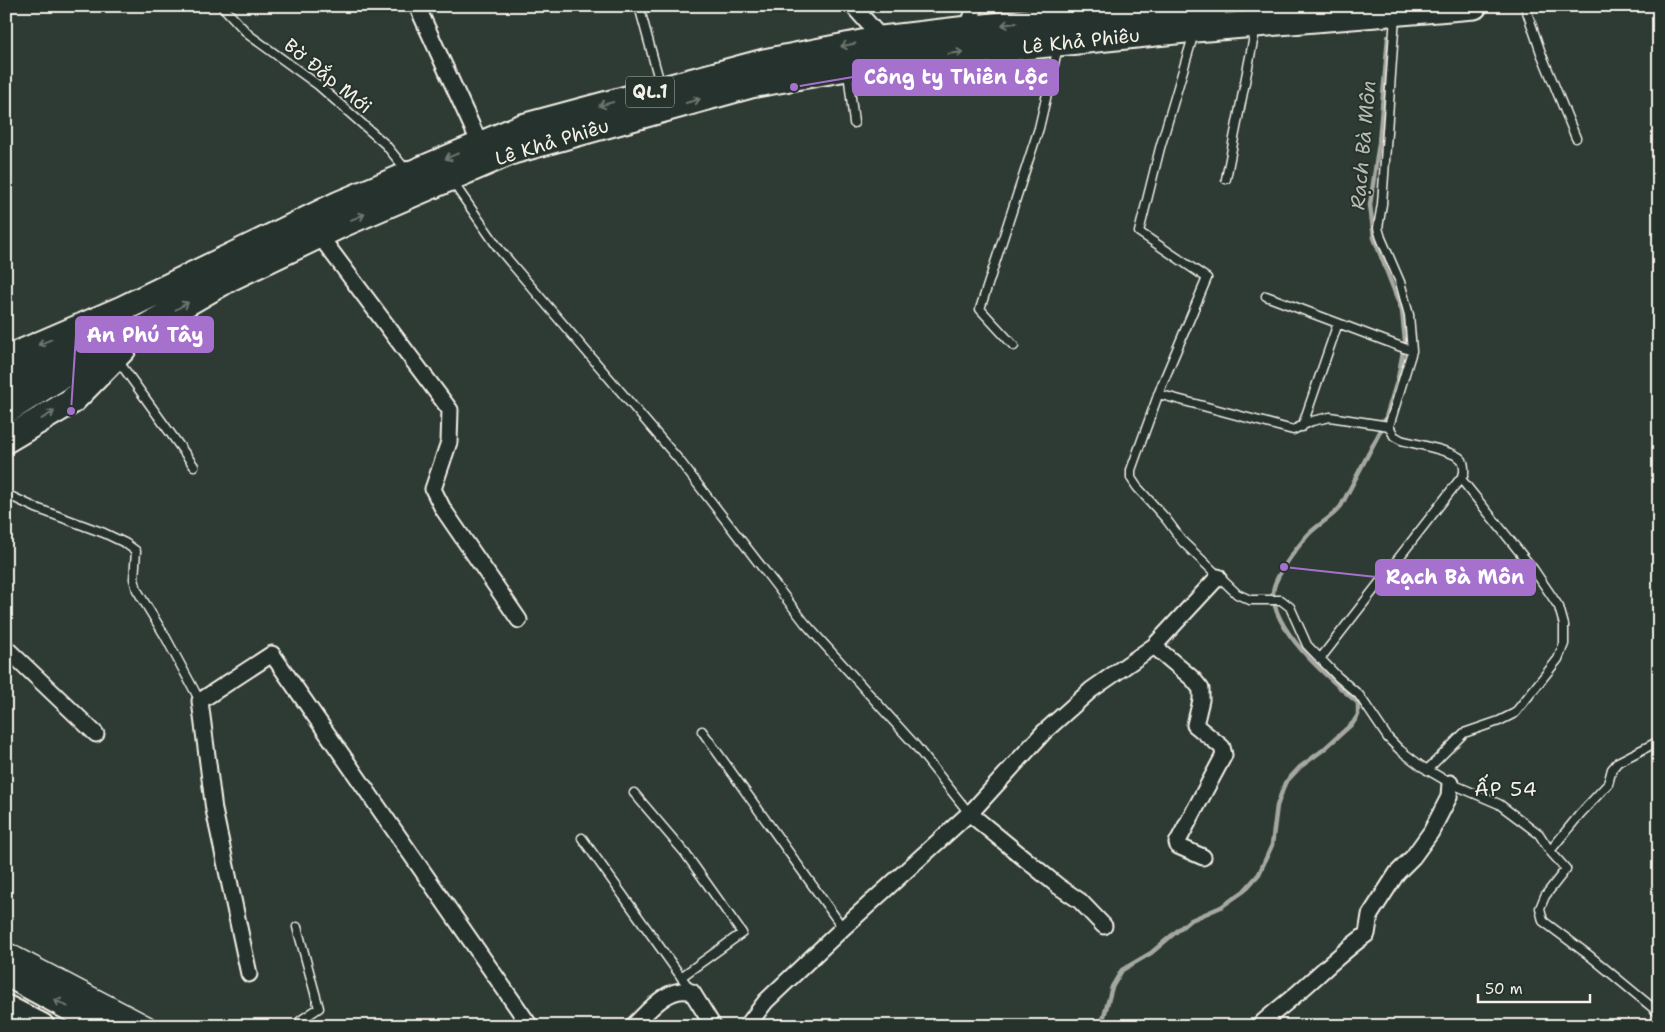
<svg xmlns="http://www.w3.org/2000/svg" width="1665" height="1032" viewBox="0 0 1665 1032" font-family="'Shantell Sans',sans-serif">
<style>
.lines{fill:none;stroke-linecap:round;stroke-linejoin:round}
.stream{stroke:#a4a8a0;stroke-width:4.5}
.service-casing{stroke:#f4f1e8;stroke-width:11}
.minor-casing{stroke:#f4f1e8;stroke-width:19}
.tertiary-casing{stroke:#f4f1e8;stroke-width:22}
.trunk-casing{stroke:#f4f1e8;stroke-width:29}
.service{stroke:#26332d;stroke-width:8}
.minor{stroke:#26332d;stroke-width:15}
.tertiary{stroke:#26332d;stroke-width:19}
.trunk{stroke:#26332d;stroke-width:25}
.oneway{stroke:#6e766e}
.labels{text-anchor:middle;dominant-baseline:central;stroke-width:4;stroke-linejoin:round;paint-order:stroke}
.shield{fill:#26332d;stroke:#b6b8b0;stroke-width:1}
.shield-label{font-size:18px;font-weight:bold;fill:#f4f1e8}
.street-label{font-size:19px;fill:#f4f1e8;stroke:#26332d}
.water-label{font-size:20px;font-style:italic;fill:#b8bab2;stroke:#26332d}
.neighbourhood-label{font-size:20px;letter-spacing:1px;fill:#f4f1e8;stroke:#26332d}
.leader{fill:none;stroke:#a571cd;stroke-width:2}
.callout-dot{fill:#a571cd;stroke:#26332d;stroke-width:2}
.callout{fill:#a571cd;stroke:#a571cd;stroke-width:2}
.callout-label{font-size:20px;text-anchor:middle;font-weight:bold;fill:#fff}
</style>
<rect width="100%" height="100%" fill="#2e3b34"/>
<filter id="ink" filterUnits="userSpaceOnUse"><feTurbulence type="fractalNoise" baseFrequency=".02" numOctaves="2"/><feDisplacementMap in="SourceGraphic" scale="10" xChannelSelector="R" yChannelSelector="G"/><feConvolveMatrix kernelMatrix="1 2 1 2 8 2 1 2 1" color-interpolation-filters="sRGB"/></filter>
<g filter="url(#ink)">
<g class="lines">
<path class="stream" d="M1100 1026 1103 1020 1112 987 1122 970 1151 953 1189 921 1221 907 1244 891 1259 874 1272 845 1277 806 1285 783 1300 767 1323 750 1353 723 1358 715V703C1330 679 1273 632 1273 593 1273 578 1297 548 1306 537 1316 525 1331 519 1341 506L1384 424 1398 378 1405 341 1402 311 1374 238 1370 205 1379 143 1388 37"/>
<g class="service-casing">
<path id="service" d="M222 6 249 35 318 85 385 144 407 171
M639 6 661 87
M1525 6 1541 53 1576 138
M1194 33 1160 148 1139 232 1207 278 1161 387 1131 470V478L1137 487 1166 519 1183 542 1237 594 1250 600H1281L1290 607 1307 645 1338 677 1359 695 1388 738 1400 750 1421 766 1450 783 1499 804 1539 834 1550 851 1566 869 1545 896 1540 908 1543 921 1590 956 1659 1013
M848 72 854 123
M1226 179 1256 26
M452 181 499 249 679 460 805 623 915 745 969 813
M1266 296 1412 351
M1014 346 980 309 1039 128 1058 47
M117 359 194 466
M1158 394 1293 430 1312 421 1330 417 1389 426
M1302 427 1338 323
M6 494 36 508 104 533 125 543 136 551 134 579 137 590 165 636 200 701
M1320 659 1464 474C1464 469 1465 463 1461 459 1454 451 1414 444 1401 440L1394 436 1389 426 1412 351 1409 315 1400 282 1381 238 1378 228 1382 204 1395 16
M702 731 843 928
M1427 770 1464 733 1499 721 1515 713 1558 659 1564 644V625L1559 607 1534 570 1461 479
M634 793 685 853 742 933 681 977
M582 838 692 992
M1550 851 1580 814 1608 784 1612 769 1618 762 1659 741
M297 927 319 1008 301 1020 304 1026"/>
</g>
<g class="minor-casing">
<path id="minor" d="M417 6 480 144
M853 6 882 39
M968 29 975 6
M319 235 450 410 449 442 433 489 443 509 519 620
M1154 646 1193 679 1201 689V700L1195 725 1222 747 1224 755 1177 843 1178 846 1203 857
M6 648 96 734
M969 813 1058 886 1080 901 1104 926
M249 974 214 810 200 701 272 654 530 1026
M633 1026C649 1011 668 985 692 992L713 1026
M747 1026 766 1001 843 928 975 808 1044 732 1091 690 1154 646 1218 577
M1263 1026 1262 1023C1275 1011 1289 1001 1301 990 1323 971 1343 951 1367 934L1370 915 1397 873 1413 857 1431 832 1449 797 1450 783"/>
</g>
<g class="tertiary-casing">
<path id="tertiary" d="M6 952 147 1026"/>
</g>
<g class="trunk-casing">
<path id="trunk" d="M6 359 122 309 339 204 522 127 764 62 882 39 1035 21 1215 6
M6 388 56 357 85 335
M6 411 65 374 230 278 345 223 513 151 751 85 892 60 1195 29 1474 6
M6 440 72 401 123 349
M6 973 103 1026
M6 1008 41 1026"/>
</g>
<use href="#service" class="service"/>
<use href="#minor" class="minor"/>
<use href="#tertiary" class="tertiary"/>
<use href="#trunk" class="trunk"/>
</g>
<defs><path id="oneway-shaft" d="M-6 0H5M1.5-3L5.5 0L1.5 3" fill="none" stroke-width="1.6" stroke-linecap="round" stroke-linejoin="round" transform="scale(1.25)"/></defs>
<g class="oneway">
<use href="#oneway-shaft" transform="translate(1009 24) rotate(173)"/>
<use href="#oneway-shaft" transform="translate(848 45) rotate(169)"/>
<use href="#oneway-shaft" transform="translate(956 53) rotate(-6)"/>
<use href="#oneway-shaft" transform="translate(693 101) rotate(-16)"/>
<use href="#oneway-shaft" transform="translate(606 104) rotate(165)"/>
<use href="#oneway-shaft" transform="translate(452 156) rotate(157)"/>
<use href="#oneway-shaft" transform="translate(358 217) rotate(-23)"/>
<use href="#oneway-shaft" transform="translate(182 306) rotate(-30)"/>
<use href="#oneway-shaft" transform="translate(45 342) rotate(157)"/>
<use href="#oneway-shaft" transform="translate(48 415) rotate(-31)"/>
<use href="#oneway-shaft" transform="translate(61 1003) rotate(-152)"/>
</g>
</g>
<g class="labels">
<rect class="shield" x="626" y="76.5" width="48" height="31" rx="4"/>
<g class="shield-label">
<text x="650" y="92">QL.1</text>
</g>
<g class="street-label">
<text transform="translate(1081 41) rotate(-6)">Lê Khả Phiêu</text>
<text transform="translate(328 76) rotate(39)">Bờ Đắp Mới</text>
<text transform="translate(552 142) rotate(-17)">Lê Khả Phiêu</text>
</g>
<g class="water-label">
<text transform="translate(1363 145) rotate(-85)">Rạch Bà Môn</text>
</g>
<g class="neighbourhood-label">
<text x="1506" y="789">ẤP 54</text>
</g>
</g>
<path class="leader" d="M794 87L853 77M71 411L76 335M1284 567L1376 577"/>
<g class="callout-dot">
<circle cx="794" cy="87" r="5"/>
<circle cx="71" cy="411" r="5"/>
<circle cx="1284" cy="567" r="5"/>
</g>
<g class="callout">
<rect x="853" y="60" width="205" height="35" rx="5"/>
<rect x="76" y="317" width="137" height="35" rx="5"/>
<rect x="1376" y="560" width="159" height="35" rx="5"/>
</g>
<g class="callout-label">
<text x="956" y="84">Công ty Thiên Lộc</text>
<text x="145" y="342">An Phú Tây</text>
<text x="1455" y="584">Rạch Bà Môn</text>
</g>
<rect width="1665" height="1032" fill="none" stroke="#26332d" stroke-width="25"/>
<rect x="12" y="12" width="1640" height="1007" fill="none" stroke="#f4f1e8" stroke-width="2" filter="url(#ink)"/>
<path d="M1478 994v8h112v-8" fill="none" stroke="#f4f1e8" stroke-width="2.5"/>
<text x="1485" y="994" font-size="15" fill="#f4f1e8" stroke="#26332d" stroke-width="4" paint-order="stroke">50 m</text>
</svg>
